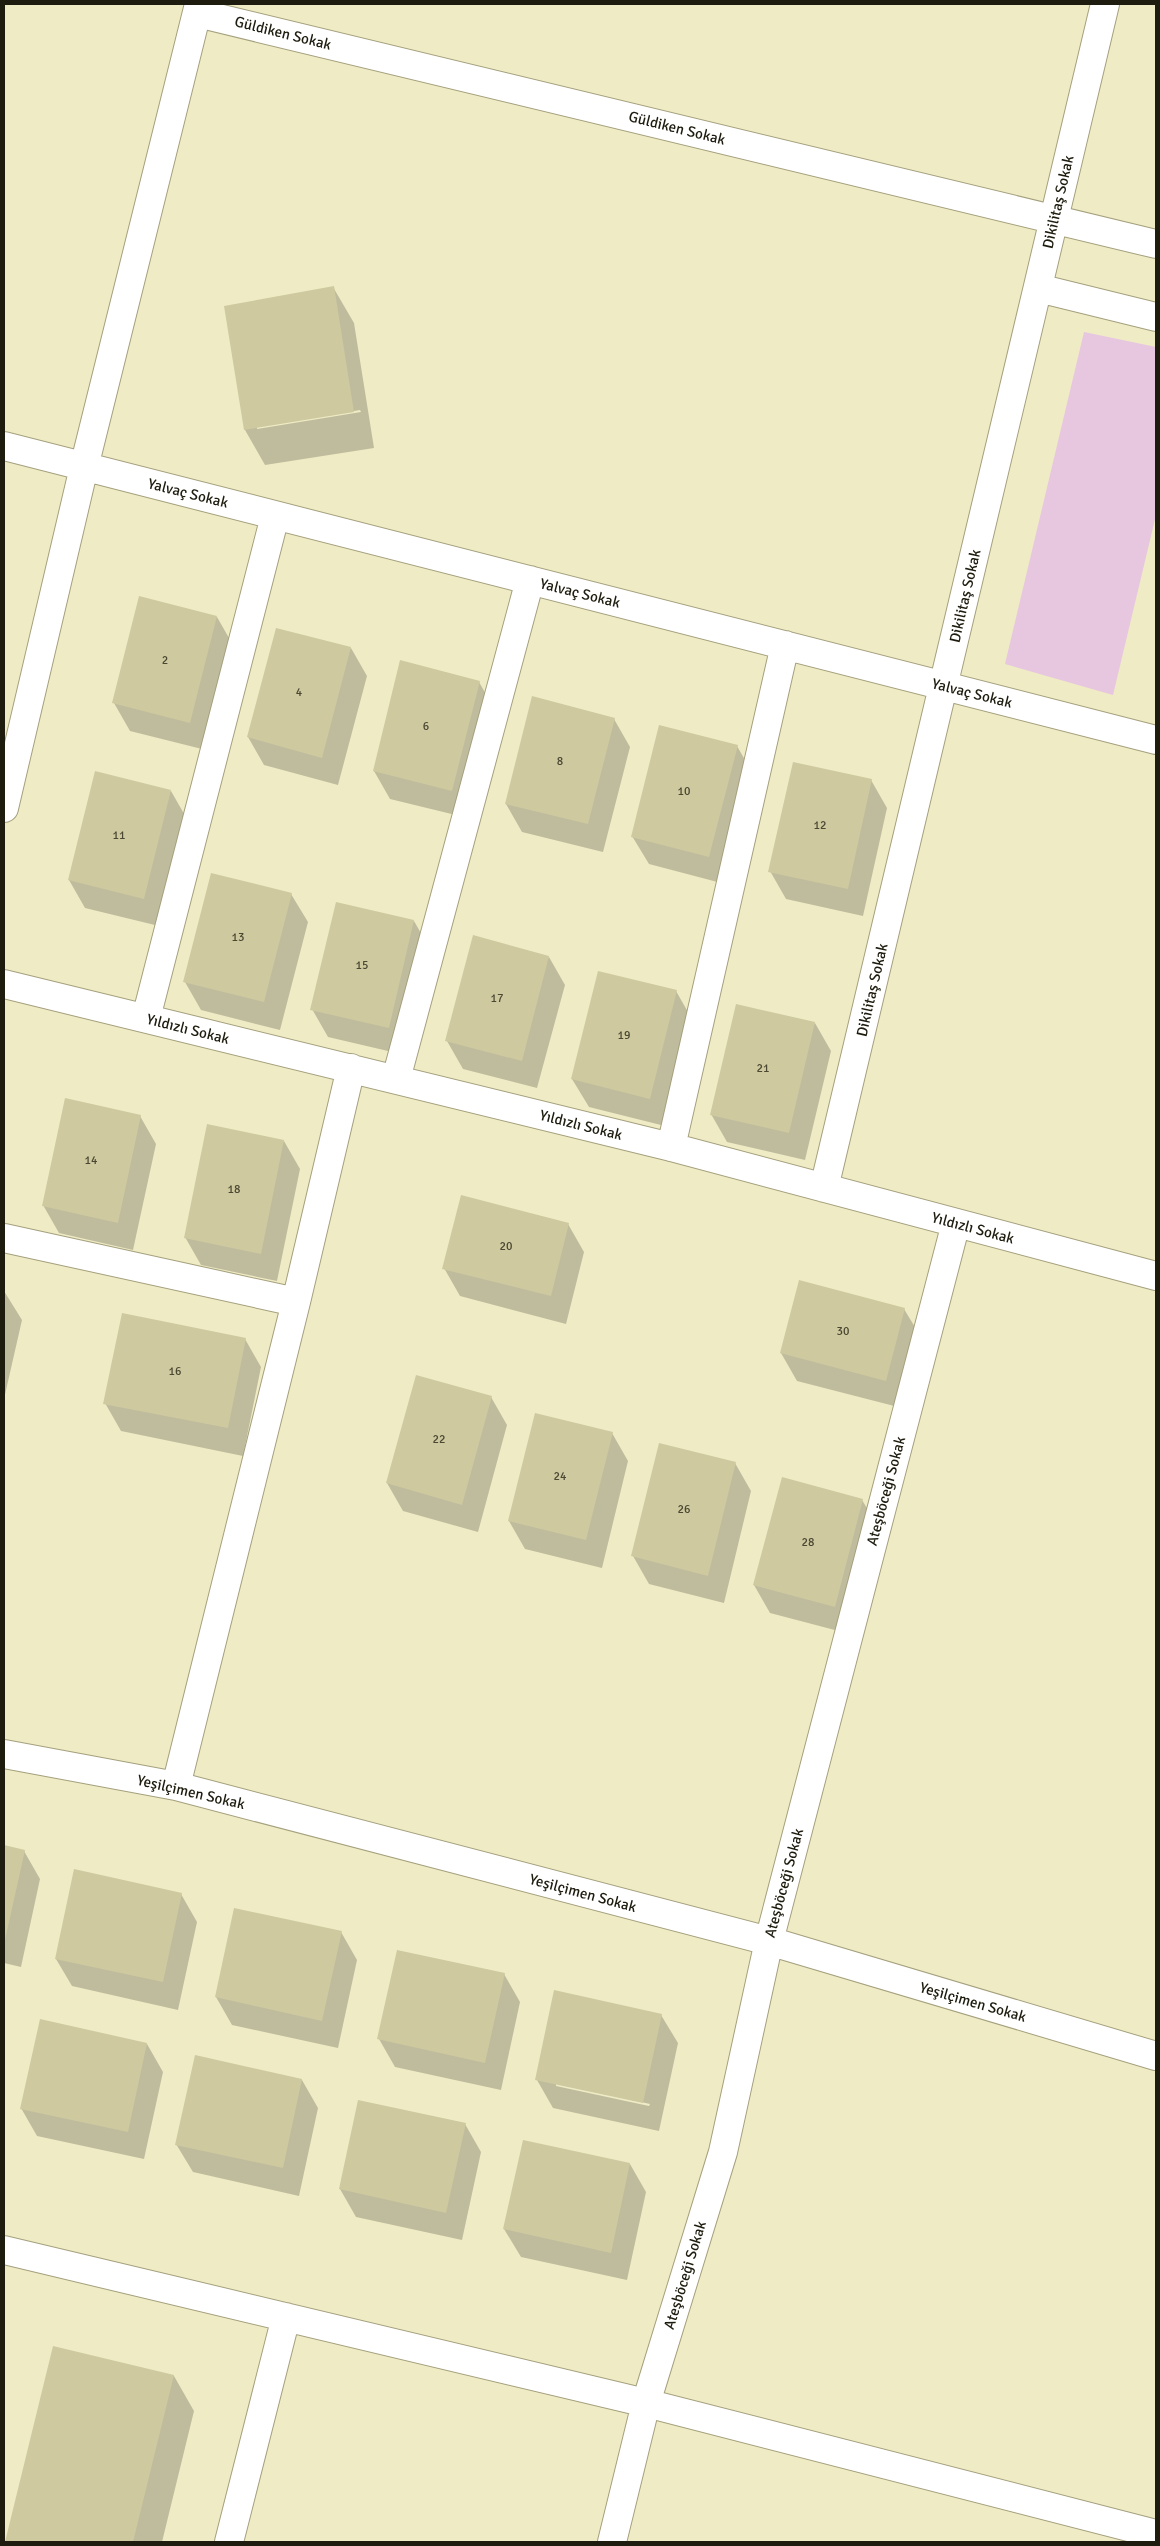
<svg xmlns="http://www.w3.org/2000/svg" width="1160" height="2546" viewBox="0 0 1160 2546" font-family="Signika,sans-serif">
<style>
.green{fill:#e7c6e0}
.shadow{fill:#0003;fill-rule:evenodd}
.building{fill:#cec99f}
.lines{fill:none;stroke-linecap:round;stroke-linejoin:round}
.minor-casing{stroke:#a5a07d;stroke-width:30}
.minor{stroke:#fff;stroke-width:28}
.labels{text-anchor:middle;dominant-baseline:central;stroke-width:4;stroke-linejoin:round;paint-order:stroke}
.number-label{font-size:12px;fill:#4a4732}
.street-label{font-size:15px;fill:#1e1c0e;stroke:#fff}
</style>
<rect width="100%" height="100%" fill="#efebc5"/>
<path class="green" d="M1084 332 1156 347V515L1113 695 1005 664Z"/>
<path class="shadow" d="M333 287 354 323 374 448 265 465 245 430 226 307ZM360 410 361 412 257 429V427Z
M217 617 233 645 206 750 130 731 114 703Z
M351 648 367 676 338 785 264 765 248 737Z
M479 682 495 710 468 818 390 799 374 771Z
M614 719 630 747 603 852 522 832 506 804Z
M737 746 753 774 725 884 649 864 632 836Z
M871 780 887 808 863 916 786 899 770 871Z
M171 791 187 819 159 926 85 908 69 880Z
M291 894 308 922 280 1030 201 1010 185 982Z
M414 921 430 949 405 1055 328 1037 312 1009Z
M549 957 565 985 537 1088 463 1069 447 1041Z
M676 991 692 1019 665 1126 589 1107 572 1079Z
M815 1023 831 1051 805 1160 727 1142 711 1114Z
M140 1116 156 1144 133 1250 59 1233 43 1205Z
M284 1141 300 1169 277 1281 201 1265 185 1237Z
M568 1224 584 1252 566 1324 460 1296 444 1268Z
M4 1291 22 1320 4 1399Z
M904 1309 921 1337 902 1408 797 1381 781 1353Z
M245 1339 261 1367 243 1456 121 1431 105 1403Z
M491 1397 507 1425 478 1532 403 1511 387 1483Z
M612 1433 628 1461 602 1568 525 1549 509 1521Z
M735 1463 751 1491 724 1603 649 1584 633 1556Z
M862 1500 879 1528 850 1634 770 1613 754 1585Z
M4 1846 24 1851 40 1879 21 1967 4 1963Z
M181 1894 197 1922 178 2010 72 1986 56 1959Z
M341 1932 357 1960 338 2048 232 2025 216 1997Z
M504 1974 520 2002 501 2090 395 2067 379 2039Z
M661 2015 678 2043 659 2131 553 2108 537 2080ZM556 2083 650 2104 649 2106 556 2086Z
M147 2044 163 2072 144 2159 37 2136 21 2108Z
M302 2080 318 2108 299 2196 193 2172 176 2144Z
M359 2101 465 2124 481 2152 462 2240 356 2217 340 2189Z
M630 2164 646 2192 627 2280 521 2257 504 2229Z
M54 2347 174 2376 194 2411 162 2542H6Z"/>
<path class="building" d="M334 286 354 412 244 430 224 306Z
M139 596 217 616 190 723 112 703Z
M276 628 351 647 322 758 247 737Z
M400 660 480 681 452 791 373 771Z
M532 696 615 718 588 824 505 804Z
M659 725 738 745 709 857 631 837Z
M793 762 872 779 848 889 768 872Z
M95 771 171 790 144 899 68 880Z
M211 873 292 893 264 1002 183 982Z
M336 902 414 920 389 1028 310 1010Z
M473 935 549 956 522 1061 445 1041Z
M598 971 677 990 650 1099 571 1079Z
M736 1004 815 1022 789 1133 710 1115Z
M65 1098 141 1115 118 1223 42 1206Z
M207 1124 284 1140 261 1254 184 1238Z
M461 1195 569 1223 551 1296 442 1269Z
M799 1280 905 1308 886 1381 780 1353Z
M122 1313 246 1338 228 1428 103 1404Z
M416 1375 492 1396 462 1505 386 1483Z
M535 1413 613 1432 586 1540 508 1521Z
M659 1443 736 1462 708 1576 631 1556Z
M782 1477 863 1499 835 1607 753 1585Z
M4 1845 25 1850 5 1940 4 1939Z
M74 1869 182 1893 163 1982 55 1959Z
M234 1908 342 1931 322 2021 215 1997Z
M397 1950 505 1973 485 2063 377 2039Z
M554 1990 662 2014 643 2103 535 2080Z
M40 2019 147 2043 128 2132 20 2109Z
M195 2055 302 2079 283 2168 175 2145Z
M358 2100 466 2123 446 2213 339 2189Z
M523 2140 630 2163 611 2253 503 2229Z
M53 2346 174 2375 133 2542H5Z"/>
<g class="lines">
<g class="minor-casing">
<path id="minor" d="M197 13 1156 244
M1038 288 1156 317
M4 446 1156 740
M4 808 84 467 199 4
M4 984 671 1147 1156 1276
M146 1018 275 516
M396 1079 530 580
M671 1147 785 645
M824 1188 1105 4
M4 1238 296 1302
M4 1754 176 1786 769 1941 1156 2056
M176 1786 296 1302 351 1068
M4 2250 646 2403 1156 2534
M229 2542 286 2317
M612 2542 646 2403 723 2152 769 1941 956 1223"/>
</g>
<use href="#minor" class="minor"/>
</g>
<g class="labels">
<g class="number-label">
<text x="165" y="660">2</text>
<text x="299" y="692">4</text>
<text x="426" y="726">6</text>
<text x="560" y="761">8</text>
<text x="684" y="791">10</text>
<text x="820" y="825">12</text>
<text x="119" y="835">11</text>
<text x="238" y="937">13</text>
<text x="362" y="965">15</text>
<text x="497" y="998">17</text>
<text x="624" y="1035">19</text>
<text x="763" y="1068">21</text>
<text x="91" y="1160">14</text>
<text x="234" y="1189">18</text>
<text x="506" y="1246">20</text>
<text x="843" y="1331">30</text>
<text x="175" y="1371">16</text>
<text x="439" y="1439">22</text>
<text x="560" y="1476">24</text>
<text x="684" y="1509">26</text>
<text x="808" y="1542">28</text>
</g>
<g class="street-label">
<text transform="translate(283 33) rotate(14)">Güldiken Sokak</text>
<text transform="translate(677 128) rotate(14)">Güldiken Sokak</text>
<text transform="translate(1058 202) rotate(-77)">Dikilitaş Sokak</text>
<text transform="translate(188 493) rotate(14)">Yalvaç Sokak</text>
<text transform="translate(580 593) rotate(14)">Yalvaç Sokak</text>
<text transform="translate(965 596) rotate(-77)">Dikilitaş Sokak</text>
<text transform="translate(972 693) rotate(14)">Yalvaç Sokak</text>
<text transform="translate(872 990) rotate(-77)">Dikilitaş Sokak</text>
<text transform="translate(188 1029) rotate(14)">Yıldızlı Sokak</text>
<text transform="translate(581 1125) rotate(14)">Yıldızlı Sokak</text>
<text transform="translate(973 1228) rotate(15)">Yıldızlı Sokak</text>
<text transform="translate(886 1491) rotate(-75)">Ateşböceği Sokak</text>
<text transform="translate(191 1792) rotate(13)">Yeşilçimen Sokak</text>
<text transform="translate(784 1883) rotate(-75)">Ateşböceği Sokak</text>
<text transform="translate(583 1893) rotate(15)">Yeşilçimen Sokak</text>
<text transform="translate(973 2002) rotate(16)">Yeşilçimen Sokak</text>
<text transform="translate(685 2275) rotate(-73)">Ateşböceği Sokak</text>
</g>
</g>
<rect width="1160" height="2546" fill="none" stroke="#1e1c0e" stroke-width="10"/>
</svg>
